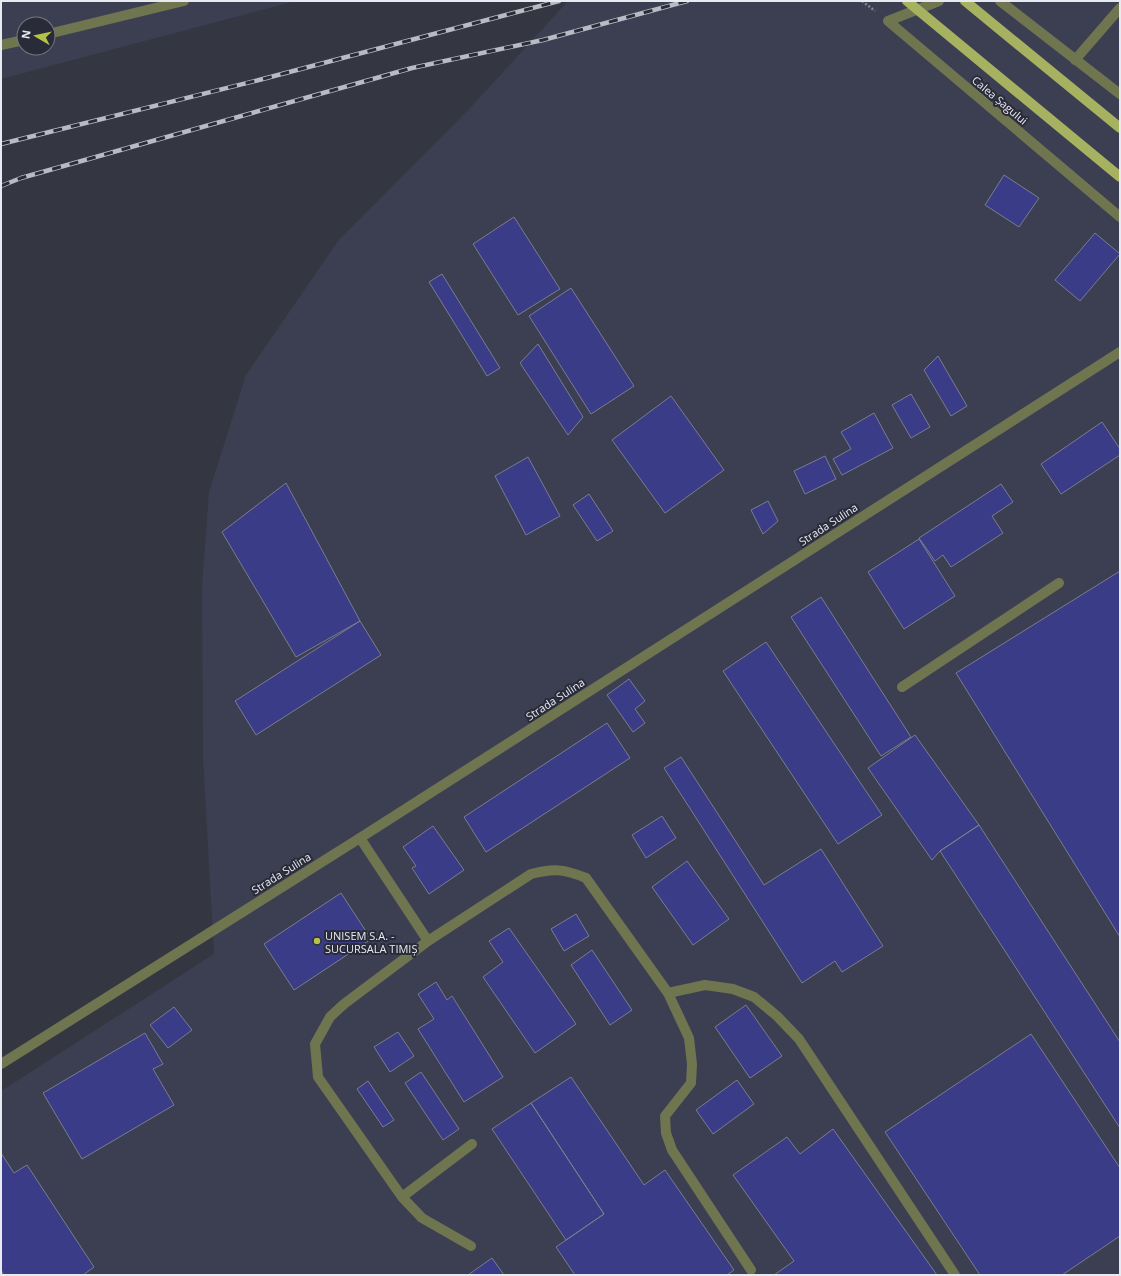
<svg xmlns="http://www.w3.org/2000/svg" width="1121" height="1276" viewBox="0 0 1121 1276" font-family="'Open Sans',sans-serif">
<style>
.built{fill:#3c3f52;fill-rule:evenodd}
.building{fill:#3a3c88;stroke:#7a7d8c}
.lines{fill:none;stroke-linecap:round;stroke-linejoin:round}
.path{stroke:#848690;stroke-width:2.5;stroke-dasharray:2 2;stroke-linecap:butt}
.service{stroke:#6f754f;stroke-width:10}
.tertiary{stroke:#6f754f;stroke-width:10}
.primary{stroke:#a7b261;stroke-width:10}
.rail-casing{stroke:#b9bbc4;stroke-width:4.5}
.rail{stroke:#2a2b38;stroke-width:3;stroke-dasharray:9;stroke-linecap:butt}
.primary-bridge{stroke:#a7b261;stroke-width:10}
.poi-dot{fill:#b4c24a;stroke:#2a2b38;stroke-width:1.5}
.labels{text-anchor:middle;dominant-baseline:central;stroke-width:4;stroke-linejoin:round;paint-order:stroke}
.street-label{font-size:11px;fill:#e8eaf2;stroke:#2a2b38}
.poi-label{font-size:11px;fill:#e8eaf2;stroke:#2a2b38;text-anchor:start}
</style>
<rect width="100%" height="100%" fill="#343642"/>
<path class="built" d="M1 1H296L1 79ZM24 24H48V48H24Z
M568 1H1120V1275H1V1091L214 954 203 758 202 586 209 492 246 375 338 241 471 107Z"/>
<path class="building" d="M1004 175 1039 198 1019 227 985 205Z
M514 217 560 289 518 315 473 244Z
M1095 233 1120 254 1080 301 1055 280Z
M442 274 500 368 487 376 429 282Z
M571 288 634 386 591 414 529 316Z
M538 344 583 417 568 435 520 363Z
M938 356 967 406 951 416 924 370Z
M911 394 930 427 911 438 892 405Z
M671 396 724 470 665 513 612 440Z
M874 413 893 448 842 475 833 459 851 449 841 432Z
M1102 422 1120 449V455L1061 494 1041 464Z
M825 456 836 479 805 494 794 471Z
M528 457 560 516 526 535 495 476Z
M286 483 360 621 296 657 222 532Z
M1001 484 1013 502 992 516 1003 533 951 567 943 555 935 561 919 538Z
M589 494 613 531 597 541 573 505Z
M768 501 778 521 763 534 751 510Z
M919 539 955 596 904 629 868 572Z
M1120 571V937L956 673Z
M821 597 911 737 881 756 791 617Z
M360 621 381 655 256 735 235 701Z
M766 642 882 815 838 844 723 671Z
M629 679 645 701 635 709 645 723 633 732 607 695Z
M607 723 630 758 486 852 464 817Z
M915 735 979 825 940 851 932 860 868 768Z
M681 757 764 885 821 849 883 946 842 972 835 961 802 983 664 768Z
M662 816 676 838 646 858 632 835Z
M979 825 1120 1042V1128L940 851Z
M433 826 464 870 429 894 412 868 416 866 403 847Z
M687 861 729 919 693 945 652 887Z
M341 893 371 939 294 990 264 944Z
M576 914 589 936 564 951 551 929Z
M509 928 576 1024 535 1053 483 977 503 962 489 941Z
M592 950 632 1010 610 1025 571 965Z
M436 982 447 1000 452 996 503 1077 464 1102 418 1029 434 1019 418 994Z
M746 1005 782 1056 750 1078 715 1027Z
M174 1007 192 1030 168 1048 150 1025Z
M398 1032 414 1056 390 1072 374 1047Z
M145 1033 163 1064 153 1069 174 1105 82 1159 43 1093Z
M1031 1034 1120 1168V1236L1062 1275H980L885 1132Z
M421 1072 459 1129 443 1140 405 1083Z
M571 1077 644 1185 665 1170 734 1270 727 1275H575L556 1247 604 1214 531 1103Z
M737 1080 754 1104 713 1134 696 1110Z
M368 1081 394 1120 383 1127 357 1089Z
M531 1103 604 1214 566 1240 492 1129Z
M833 1129 937 1275H774L794 1261 733 1175 787 1137 800 1154Z
M1 1153 14 1173 27 1165 94 1267 83 1275H4L1 1270Z
M492 1258 504 1275H468Z"/>
<g class="lines">
<path class="path" d="M862 1 875 11"/>
<path class="service" d="M939 1 888 21 1120 217
M1000 1 1120 94
M48 34 184 1
M1 45 24 40
M1075 60 1120 8
M902 687 1059 583
M360 838 428 941
M668 993 705 985 733 989 754 997 777 1016 799 1039 955 1275
M402 1197 472 1144
M471 1246 422 1218 402 1197 318 1077 315 1044 330 1017 344 1004 428 941 531 874C554 868 564 869 586 878L668 993 689 1038 692 1064 691 1083 665 1116 666 1133 672 1150 751 1270"/>
<path class="tertiary" d="M1 1064 360 838 1120 352"/>
<path class="primary" d="M965 1 1120 128"/>
<g class="rail-casing">
<path id="rail" d="M1 144 259 80 559 1
M1 186 21 178 412 68 543 40 687 1"/>
</g>
<use href="#rail" class="rail"/>
<path class="primary-bridge" d="M907 1 1120 177"/>
</g>
<circle class="poi-dot" cx="317" cy="941" r="4"/>
<g class="labels">
<g class="street-label">
<text transform="translate(1000 100) rotate(40)">Calea Șagului</text>
<text transform="translate(828 524) rotate(-33)">Strada Sulina</text>
<text transform="translate(555 699) rotate(-33)">Strada Sulina</text>
<text transform="translate(281 873) rotate(-32)">Strada Sulina</text>
</g>
<g class="poi-label">
<text x="325" y="935">UNISEM S.A. -<tspan x="325" dy="13">SUCURSALA TIMIȘ</tspan></text>
</g>
</g>
<rect width="1121" height="1276" fill="none" stroke="#e8eaf2" stroke-width="4"/>
<g transform="translate(36 36) rotate(279)"><circle r="19" fill="#2a2b38" stroke="#767782"/>
<path d="M0-3L7 15L0 10L-7 15Z" fill="#b4c24a"/>
<text y="-6" font-size="11" font-weight="bold" text-anchor="middle" fill="#e8eaf2">N</text>
</g>
</svg>
